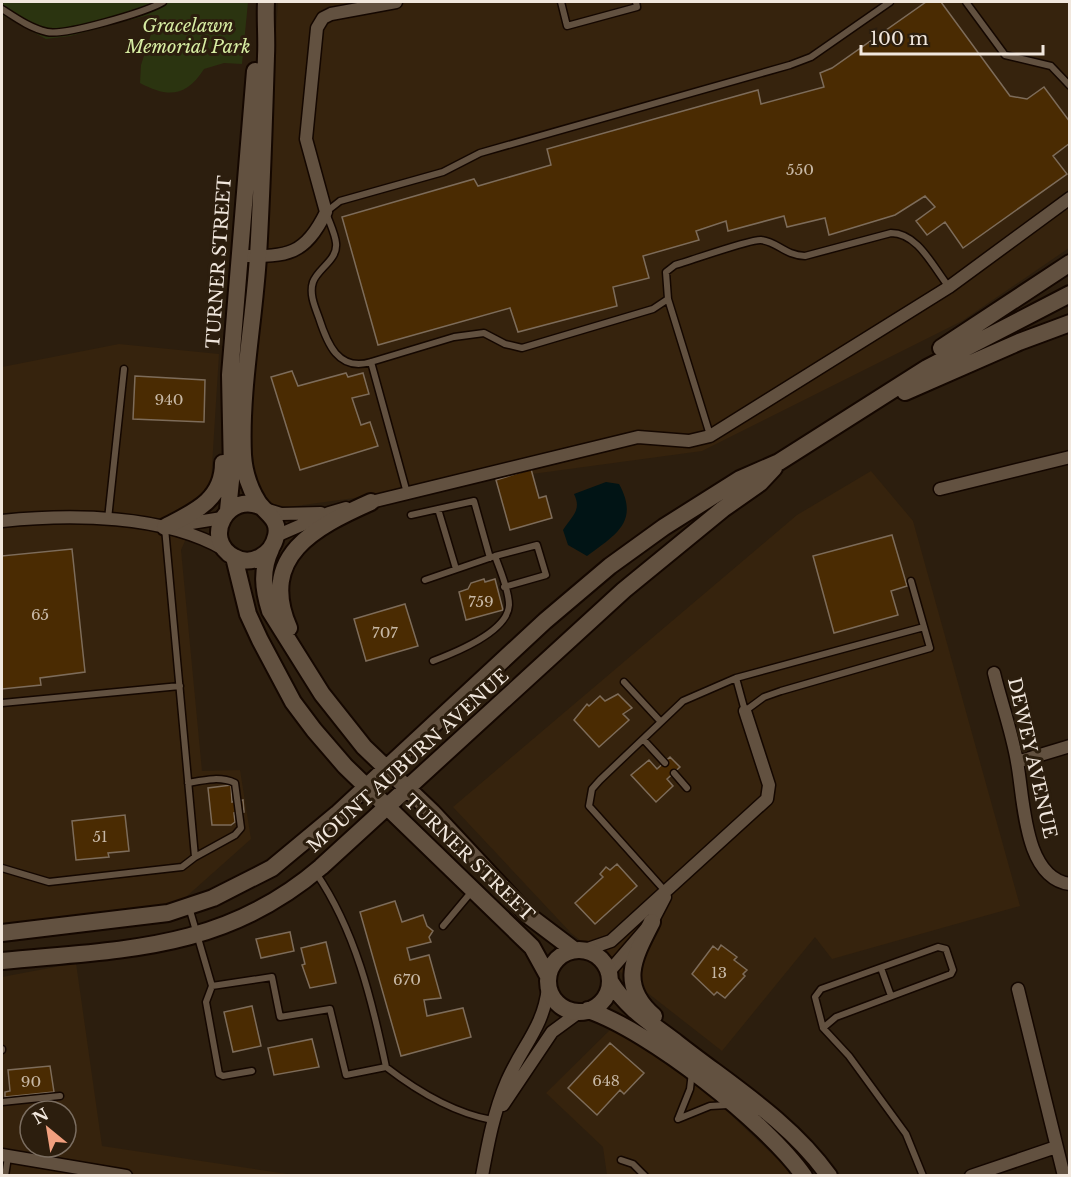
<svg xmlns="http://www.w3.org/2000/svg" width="1071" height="1177" viewBox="0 0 1071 1177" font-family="'Libre Baskerville',serif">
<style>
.built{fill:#36230d;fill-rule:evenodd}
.green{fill:#2b3410}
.water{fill:#011415}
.building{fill:#4a2b02;stroke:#7d6c5a;stroke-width:1.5}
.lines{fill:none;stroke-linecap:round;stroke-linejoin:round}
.lane-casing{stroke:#140700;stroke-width:9}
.street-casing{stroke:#140700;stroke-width:15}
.secondary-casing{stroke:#140700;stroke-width:20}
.lane{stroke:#625140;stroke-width:6}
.street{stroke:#625140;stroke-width:12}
.secondary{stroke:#625140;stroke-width:16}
.labels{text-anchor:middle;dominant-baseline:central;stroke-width:6;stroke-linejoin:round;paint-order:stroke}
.number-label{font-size:15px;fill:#c7b8a6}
.park-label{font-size:18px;font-style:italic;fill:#d7eda3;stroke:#2c1e0e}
.street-label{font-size:18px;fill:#f1e7dd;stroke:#2c1e0e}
</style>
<rect width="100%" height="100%" fill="#2c1e0e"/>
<path class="built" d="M278 2H1069V248L962 321 702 451 288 507 271 504 256 487 246 453Z
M119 344 219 354 211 482 181 550 202 771 240 770 251 839 168 913 2 929V367Z
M871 471 913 521 1020 906 832 959 815 937 722 1051 571 933 453 807 797 515Z
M76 963 102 1146 294 1175 2 1176V977ZM30 1111H66V1147H30Z
M613 1027 710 1095 794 1175H607L603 1147 546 1093Z"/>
<path class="green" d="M2 2H248L242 64 224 63 204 69C186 97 168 98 140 83L141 65 155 22 149 15 70 36 46 39 2 15Z"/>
<path class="water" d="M606 482 619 484C640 522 615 535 587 556L568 545 563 530C572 516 582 510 574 494Z"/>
<path class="building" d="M926 2H941L1010 96 1027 99 1044 87 1070 122V143L1053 156 1067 174 963 248 945 222 927 235 916 221 935 207 925 196 895 215 829 235 825 218 787 227 784 216 728 231 726 221 696 231 699 240 643 256 649 278 613 287 617 306 518 332 510 308 378 345 342 217 474 179 478 186 551 165 547 149 758 90 761 104 824 87 820 73 832 68Z
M292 371 298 386 346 373 348 377 363 373 369 394 352 398 361 425 370 422 378 446 300 470 271 377Z
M135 376 205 380 204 422 133 419Z
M531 469 539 498 546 496 552 518 510 530 496 480Z
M892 535 907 586 891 591 898 615 834 633 813 556Z
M72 549 85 672 40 678 41 685 2 689V553V556Z
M484 579 485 582 495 579 503 610 466 620 459 592 468 589 471 583Z
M405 604 418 646 366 661 354 619Z
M618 694 632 708 623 714 629 720 599 747 574 720 587 704 589 706 600 696 605 701Z
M670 757 680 767 667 779 673 786 656 802 631 775 649 760 657 769Z
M231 785 232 802 243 800 244 812 234 813 235 822 231 825H212L208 788Z
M125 815 129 851 108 853 109 857 76 860 72 821Z
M617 864 637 886 595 924 575 903 603 877 600 874 606 867 610 870Z
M395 901 402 922 423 915 427 926 433 931 429 937 431 942 407 948 410 960 429 955 441 998 424 1000 427 1016 463 1008 471 1037 401 1056 360 912Z
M290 932 294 951 261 958 256 939Z
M326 942 336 983 310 988 302 965 305 964 301 948Z
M721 945 737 957 734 960 747 970 743 974 745 976 725 998 717 992 714 995 692 974 713 946 718 950Z
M252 1006 261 1046 233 1052 224 1012Z
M312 1039 319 1067 274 1075 268 1048Z
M610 1043 644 1073 624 1094 620 1090 597 1115 568 1088Z
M50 1066 54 1092 5 1097V1092L10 1091 8 1070Z"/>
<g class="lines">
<g class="lane-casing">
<path id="lane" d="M561 2 567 26 637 7 636 2
M966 2 1005 55 1051 66 1070 86
M2 9C16 18 30 28 47 32 65 36 146 12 163 2
M371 362 454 337 484 333 505 344 522 348 653 309 668 299
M710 435 668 299 666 272 675 265C690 261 750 239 761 240 778 242 784 255 805 256L891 233C918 233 933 267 949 287
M407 493 371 362C338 372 327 343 319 318 315 307 309 294 313 282 318 268 338 260 336 243 335 233 329 222 326 212L340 201 443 172 480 153 790 65 811 57 890 2
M438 509 456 569
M411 515 474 501 490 558
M108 519 124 369
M425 580 495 556 537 545 546 575 504 587
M433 661C454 653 508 632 509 605 509 590 500 570 495 556
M736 678 745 711 764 697 781 691 930 648 911 581
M624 682 661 722
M2 703 180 686
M643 739 665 763
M674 773 687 788
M188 783C204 780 220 776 235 783L241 828 235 835 195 857
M2 868 49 882 182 867 195 857 165 528
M316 873C355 930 372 1000 386 1067
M666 892 589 806 592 789 600 780 683 701 736 678 924 627
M189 907 212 986 272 977 280 1017 330 1009 346 1075 386 1067C417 1091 454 1113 492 1120
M443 926 473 890
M881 968 891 996
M212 986 206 1002 219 1074 223 1076 252 1071
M823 1028 836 1017 951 974 953 970 946 949 938 947 821 989 815 997 823 1028 849 1056 906 1134 923 1176
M2 1050V1049
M2 1102 60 1096
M678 1119 710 1106 728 1105
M678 1119 690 1089 692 1072
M621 1160 633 1164 645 1176
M5 1176 8 1157"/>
</g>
<g class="street-casing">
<path id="street" d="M239 256C285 256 304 258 326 212L306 139 317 28 323 18 331 14 396 2
M940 489 1070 457
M363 504 638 437 689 441 710 436 949 287 1070 198
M265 509 281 514 321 513
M2 521C70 514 164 514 225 550
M173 526 222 518
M276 536 329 513 346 508
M994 673C1001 702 1012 732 1017 762 1024 797 1023 878 1070 884
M1017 762 1070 746
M585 950 611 941 767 799 769 785 745 711
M608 973 652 922 665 897
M1018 989 1064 1176
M503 1105 552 1032 578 1013
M2 1155 126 1176
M482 1176C488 1143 494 1111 507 1081 522 1046 544 1027 548 987
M971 1176 1056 1147"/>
</g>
<g class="secondary-casing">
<path id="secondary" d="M941 348 1070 263
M905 392 1019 342 1070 323
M262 507C228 490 201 539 234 557 251 567 272 555 276 536 280 519 266 514 258 502 250 489 244 471 243 455 240 389 254 322 258 256 262 189 264 122 266 56 267 38 265 20 266 2
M228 510 232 471 230 375 255 71
M165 527C194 512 223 500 223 463
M271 549C261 570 263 589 270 611L322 694 364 747 432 812 529 916 574 950
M234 557 248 614 260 640 293 702 314 730 345 766 532 947 548 976
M289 628C258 556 315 527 371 502
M652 922C634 957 618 985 654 1016
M2 933 168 913 213 898 272 868 337 814 545 621 610 566 664 527 740 479 779 462 927 368 1070 294
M548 981a31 31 0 1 1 62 0a31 31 0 1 1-62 0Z
M2 961C123 949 223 951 321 867L624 590 723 509 760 483 774 468
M610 981C626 1008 652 1024 677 1043 729 1084 790 1121 829 1176
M588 1010C650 1031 766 1122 804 1176"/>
</g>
<use href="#lane" class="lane"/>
<use href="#street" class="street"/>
<use href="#secondary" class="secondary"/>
</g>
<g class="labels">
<g class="number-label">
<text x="800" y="169">550</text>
<text x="169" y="399">940</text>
<text x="481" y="601">759</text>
<text x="40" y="614">65</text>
<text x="385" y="632">707</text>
<text x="100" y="836">51</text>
<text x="719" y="972">13</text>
<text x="407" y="979">670</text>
<text x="606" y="1080">648</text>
<text x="31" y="1081">90</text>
</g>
<g class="park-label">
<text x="188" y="26">Gracelawn<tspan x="188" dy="21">Memorial Park</tspan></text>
</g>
<g class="street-label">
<text transform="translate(219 262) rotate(-86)">TURNER STREET</text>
<text transform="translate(1032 758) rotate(77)">DEWEY AVENUE</text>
<text transform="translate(408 761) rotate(-42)">MOUNT AUBURN AVENUE</text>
<text transform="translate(469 858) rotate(44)">TURNER STREET</text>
</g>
</g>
<rect width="1071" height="1177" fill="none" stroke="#f1e7dd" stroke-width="6"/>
<g transform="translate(48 1129) rotate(330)"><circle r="28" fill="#2c1e0e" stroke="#7b6e61" stroke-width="1.5"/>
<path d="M0-4.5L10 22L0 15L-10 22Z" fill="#f2a07f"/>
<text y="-9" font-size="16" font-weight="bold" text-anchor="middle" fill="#f1e7dd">N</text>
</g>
<path d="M861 45v9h182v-9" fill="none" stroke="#f1e7dd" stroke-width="3"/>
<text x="870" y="45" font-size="18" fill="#f1e7dd" stroke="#2c1e0e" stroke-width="4.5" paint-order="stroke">100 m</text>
</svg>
